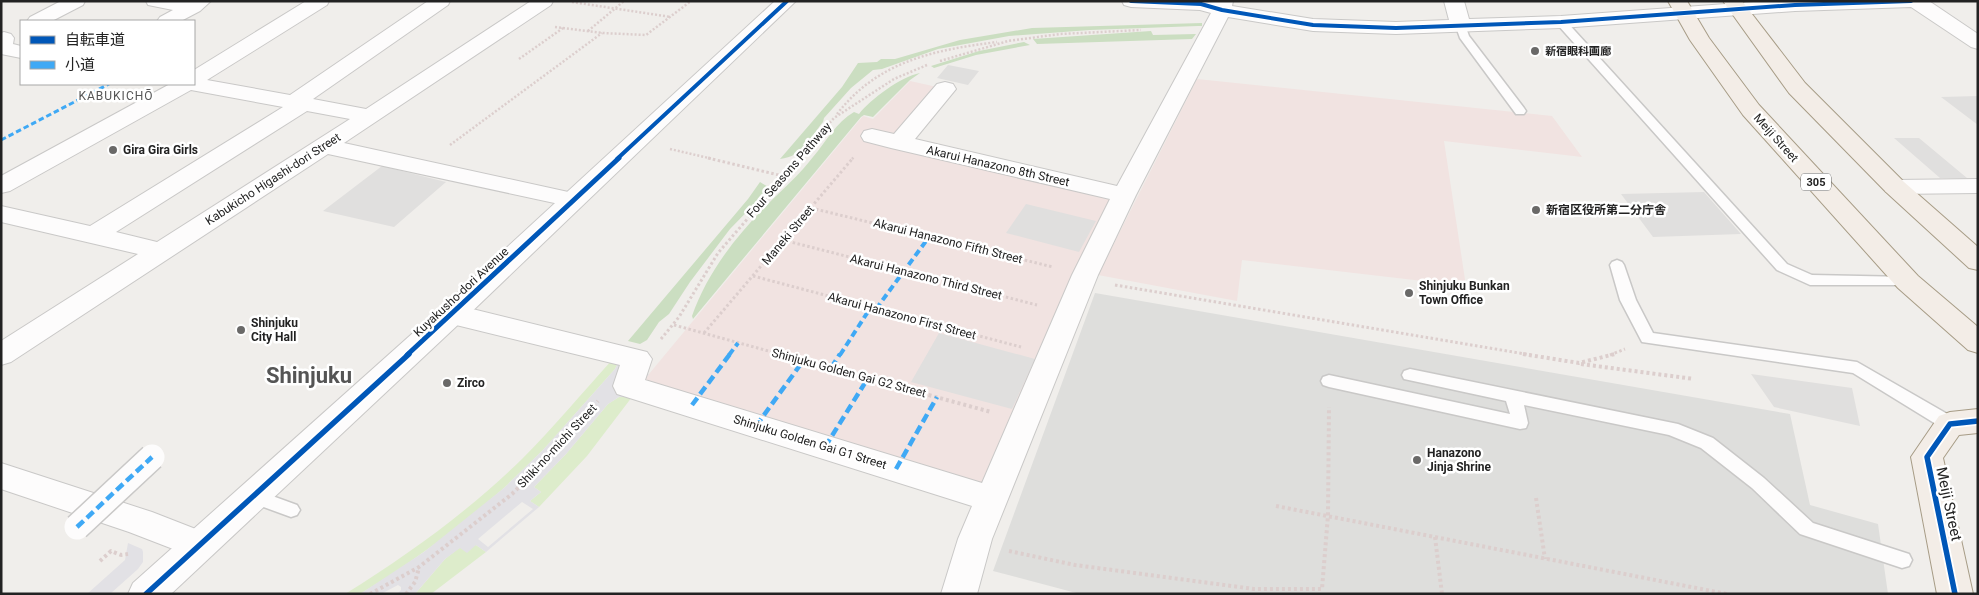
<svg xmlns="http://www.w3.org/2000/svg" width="1979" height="595" viewBox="0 0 1979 595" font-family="Roboto,'Noto Sans JP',sans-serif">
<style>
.commercial{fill:#f1e3e1}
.religious{fill:#dededc}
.grass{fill:#ddeccb}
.forest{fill:#cbdec1}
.parking{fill:#e0dfde}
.plaza{fill:#e2e1e5;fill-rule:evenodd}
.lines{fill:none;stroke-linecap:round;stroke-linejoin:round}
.service-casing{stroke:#c9c8c7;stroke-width:3}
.minor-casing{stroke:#c9c8c7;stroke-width:2}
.tertiary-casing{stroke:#c9c8c7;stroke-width:2}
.primary-casing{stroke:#a79c86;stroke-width:2}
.path-far2{stroke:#dccecd;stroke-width:2.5;stroke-dasharray:2 2;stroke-linecap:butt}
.path-far1{stroke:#dccecd;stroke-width:3;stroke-dasharray:2.5 2.5;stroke-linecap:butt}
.path{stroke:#dccecd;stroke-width:4;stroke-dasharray:3 3;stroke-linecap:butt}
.service{fill:#fdfcfc;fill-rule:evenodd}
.minor{fill:#fdfcfc;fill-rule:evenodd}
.tertiary{fill:#fdfcfc;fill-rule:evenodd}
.primary{fill:#f3ede7;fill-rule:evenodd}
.pedestrian-bridge-casing{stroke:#c9c8c7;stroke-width:28;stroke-linecap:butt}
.pedestrian-bridge{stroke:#fdfcfc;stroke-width:25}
.quiet-far2{stroke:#3fa9f5;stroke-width:3;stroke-dasharray:5.5 3;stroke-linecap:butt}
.quiet-far1{stroke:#3fa9f5;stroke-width:4;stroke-dasharray:7 4;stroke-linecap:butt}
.quiet{stroke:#3fa9f5;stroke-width:4.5;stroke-dasharray:9 4.5;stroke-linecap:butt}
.cycleway-far2-casing{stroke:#fff;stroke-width:6}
.cycleway-far1-casing{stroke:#fff;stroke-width:8}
.cycleway-casing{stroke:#fff;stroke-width:9}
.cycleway-far2{stroke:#0057b8;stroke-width:4}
.cycleway-far1{stroke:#0057b8;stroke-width:5}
.cycleway{stroke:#0057b8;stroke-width:5.5}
.poi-dot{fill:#6a6968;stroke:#fff;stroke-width:2}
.labels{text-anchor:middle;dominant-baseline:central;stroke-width:5;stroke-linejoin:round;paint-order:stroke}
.far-poi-label{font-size:11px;font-weight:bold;fill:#222;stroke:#fff;text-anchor:start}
.shield{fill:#fff;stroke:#646464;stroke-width:1}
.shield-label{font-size:11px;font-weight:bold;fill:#222}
.far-quarter-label{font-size:12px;letter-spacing:1px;fill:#555;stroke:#fff}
.street-label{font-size:12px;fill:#222;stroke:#fff}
.poi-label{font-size:12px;font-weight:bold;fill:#222;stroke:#fff;text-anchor:start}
.near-street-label{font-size:15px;fill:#222;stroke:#fff}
.town-label{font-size:22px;font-weight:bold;fill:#555;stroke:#fff}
</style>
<rect width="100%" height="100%" fill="#f0eeeb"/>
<path class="commercial" d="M1197 79 1552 116 1582 157 1444 141 1466 286 1242 260 1237 301 1098 275Z
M910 81 955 91 906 145 1113 194 974 506 632 397 649 374 863 116 873 119Z"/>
<path class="religious" d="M1095 293 1790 414 1810 505 1878 524 1888 594H1080L993 571Z"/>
<path class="grass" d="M612 360 617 365 615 369 543 450 504 488 453 531 397 571 360 594H345C408 555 469 511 523 458 554 427 582 393 612 360Z
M626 396 632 397 587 456 539 507 530 501 541 492 534 487 566 454 608 404 619 397Z
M476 545 486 552 431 594H415L445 559 460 547Z"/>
<path class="forest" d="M1202 23V26H1198L1090 30 1009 36 938 49 882 69 873 70 851 88 824 118 823 122C808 140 804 156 780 159L842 87 858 63 877 62 881 59H895L960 40 1032 28Z
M1151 31 1153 35 1196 34 1192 39 1037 44 1033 39Z
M1024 42 1030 45 976 55 934 68 931 66 979 51Z
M920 73 910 80 873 117 864 115 861 117 693 319 692 316C707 273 736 236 768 204 783 189 800 174 813 157 826 142 836 122 854 112L859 114C871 99 900 77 920 73Z
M760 182 770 188 730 229 690 282 669 314 659 322 647 340 640 344 628 341 748 199Z"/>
<path class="parking" d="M948 65 979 71 968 85 937 78Z
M1978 96V125L1941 97Z
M1894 138H1919L1967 178H1940Z
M382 166 446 182 394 227 323 211Z
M1704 192 1741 234 1653 237 1621 194Z
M1026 204 1096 221 1079 252 1006 233Z
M939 333 1035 359 1012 409 911 382Z
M1751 374 1852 388 1860 426 1774 407Z"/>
<path class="plaza" d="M612 360 649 374 632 397H619L608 404 566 454 534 487 541 492 530 501 539 507 486 552 476 545 467 553 460 548 445 559 415 594H397L401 590V587L398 585 381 594H360L424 552 504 488 543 450 615 369 617 365ZM522 502 533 509 488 547 478 539Z
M128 543 142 549 143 552V562L138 569 110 594H87L125 560Z"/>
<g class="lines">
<g class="service-casing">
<path id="service" d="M1561 19 1565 20 1787 264 1812 275 1908 277 1913 279 1915 282 1913 285H1810L1777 270 1557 24 1556 22Z
M1460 21 1464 22 1469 36 1524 108 1526 111 1524 114H1516L1460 38 1455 24Z
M1617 260 1622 262 1624 265 1636 300 1653 333 1857 362 1956 419 1958 424 1956 429 1950 430 1944 429 1853 373 1642 342 1620 300 1610 265 1612 262Z
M1410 369 1678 424 1713 438 1764 478 1813 523 1909 554 1912 560 1909 566 1902 568 1800 534 1752 488 1701 448 1669 435 1524 405 1528 423 1526 428 1520 429 1329 387 1323 385 1321 381 1323 377 1329 375 1510 414 1506 401 1404 379 1402 375 1404 371Z
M253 489 297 505 300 510 297 515 291 517 247 501 244 496 247 491Z"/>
</g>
<g class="minor-casing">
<path id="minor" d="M61 1H85L83 5 52 21H27L30 17Z
M146 1H211L200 11 181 21H157L160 17 173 10 148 5Z
M306 1H329L327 5 207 80 290 95 428 1H450L448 5 313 99 366 109 531 1H553L551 5 344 143 582 195 585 200 582 205 573 207 328 154 11 362 1 365V341L138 254 1 222V206L90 226 283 107 191 90 10 191 1 193V176L170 84H194V70ZM307 111 350 119 157 242 116 232Z
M1122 1H1233L1232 6 1313 19 1396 22 1449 20 1444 1H1464L1469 19 1561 16 1767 1H1929L1978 34V49L1971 47 1911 7 1795 11 1561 28 1396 34 1313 31 1228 17 1136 195 1098 275 992 539 977 594H941L958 539 972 506 617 394 613 386 620 365 452 324 442 321 438 314 442 307 452 304 647 352 652 359 645 380 982 483 1072 275 1110 199 891 148 864 141 861 136 864 131 872 129 894 134 937 84 945 82 953 84 956 89 915 139 1117 186 1211 13 1200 10 1131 7 1124 5Z
M4 32 11 34 14 38 13 44 21 46V58L1 54V33Z
M1978 179V193L1895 194 1886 192 1883 187 1886 182 1895 180Z
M1 463 152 512 211 535 216 545 211 555 199 559 129 532 1 489Z"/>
</g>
<g class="tertiary-casing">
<path id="tertiary" d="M775 1H796L462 321 171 594H128L133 583 442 307Z"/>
</g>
<g class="primary-casing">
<path id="primary" d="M1668 1H1687L1709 38 1759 105 1918 276 1978 327V353L1968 350 1898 288 1743 115 1690 40Z
M1723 1H1742L1805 83 1904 182 1978 247V270L1969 268 1886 192 1789 93Z
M1978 409V433L1959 435 1943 458 1973 594H1937L1911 457 1939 416 1950 412Z"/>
</g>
<path class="path-far2" d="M572 2 671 17
M555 27 602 33 646 35 691 1
M588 31 624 1
M519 59 563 28
M940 61 1008 41 1060 34 1141 30
M837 114C878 61 934 50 997 42
M450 145 602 33
M670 149 713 159
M798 159 834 118 894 79 927 65
M852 159 854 157"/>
<path class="path-far1" d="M708 158 783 176
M811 208 1053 267
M783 240 1037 305
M753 276 1021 347
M1115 285 1531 355
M674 325 783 355
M704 333 853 158
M661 339 679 317 718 253 800 158
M1610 355 1625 349"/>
<path class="path" d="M778 354 991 412
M1523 354 1579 363 1615 354
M1581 364 1694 379
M1536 498 1545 559
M1276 506 1727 594
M1435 537 1442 594
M1009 551 1075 565 1254 589H1322L1328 515 1329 407
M100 561 111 551 121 555 128 554
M370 594 419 567 512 494 555 451 598 401
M406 594 415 582 419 568"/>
<use href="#service" class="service"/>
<use href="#minor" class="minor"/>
<use href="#tertiary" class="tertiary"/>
<use href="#primary" class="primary"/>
<g class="pedestrian-bridge-casing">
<path id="pedestrian-bridge" d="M77 527 152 457"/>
</g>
<use href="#pedestrian-bridge" class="pedestrian-bridge"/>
<path class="quiet-far2" d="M1 140 109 84"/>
<path class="quiet-far1" d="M876 309 929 237
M729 355 738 343
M840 355 871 307"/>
<path class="quiet" d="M831 368 840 354
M692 405 730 354
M756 426 803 361
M825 447 868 378
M896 469 937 397
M77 527 152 457"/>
<g class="cycleway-far2-casing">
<path id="cycleway-far2" d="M1131 1 1201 4 1222 10 1313 25 1396 28 1561 22 1795 5 1911 1
M617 159 787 1"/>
</g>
<g class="cycleway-far1-casing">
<path id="cycleway-far1" d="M407 355 619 158"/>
</g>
<g class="cycleway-casing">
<path id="cycleway" d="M146 594 409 354
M1955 594 1927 457 1950 424 1978 421"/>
</g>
<use href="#cycleway-far2" class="cycleway-far2"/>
<use href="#cycleway-far1" class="cycleway-far1"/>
<use href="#cycleway" class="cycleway"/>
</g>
<g class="poi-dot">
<circle cx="1535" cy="51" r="5"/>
<circle cx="113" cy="150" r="5"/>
<circle cx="1536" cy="210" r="5"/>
<circle cx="1409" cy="293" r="5"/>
<circle cx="241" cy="330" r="5"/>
<circle cx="447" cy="383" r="5"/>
<circle cx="1417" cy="460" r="5"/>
</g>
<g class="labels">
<g class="far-poi-label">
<text x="1545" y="51">新宿眼科画廊</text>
</g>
<rect class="shield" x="1801" y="173.5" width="30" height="17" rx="4"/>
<g class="shield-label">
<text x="1816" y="182">305</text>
</g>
<g class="far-quarter-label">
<text x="116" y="96">KABUKICHŌ</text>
</g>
<g class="street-label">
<text transform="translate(1776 138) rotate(48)">Meiji Street</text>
<text transform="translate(998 166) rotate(13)">Akarui Hanazono 8th Street</text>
<text transform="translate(789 170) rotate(-49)">Four Seasons Pathway</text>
<text transform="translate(273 179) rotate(-33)">Kabukicho Higashi-dori Street</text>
<text transform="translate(788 235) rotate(-50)">Maneki Street</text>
<text transform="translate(948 241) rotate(14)">Akarui Hanazono Fifth Street</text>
<text transform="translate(926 277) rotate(14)">Akarui Hanazono Third Street</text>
<text transform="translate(461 292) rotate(-43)">Kuyakusho-dori Avenue</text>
<text transform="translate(902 316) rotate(15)">Akarui Hanazono First Street</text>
<text transform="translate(849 373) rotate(15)">Shinjuku Golden Gai G2 Street</text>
<text transform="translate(810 442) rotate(17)">Shinjuku Golden Gai G1 Street</text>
<text transform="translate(557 446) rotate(-47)">Shiki-no-michi Street</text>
</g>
<g class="poi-label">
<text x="123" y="150">Gira Gira Girls</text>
<text x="1546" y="210">新宿区役所第二分庁舎</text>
<text x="1419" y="286">Shinjuku Bunkan<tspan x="1419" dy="14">Town Office</tspan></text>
<text x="251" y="323">Shinjuku<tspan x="251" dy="14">City Hall</tspan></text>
<text x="457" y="383">Zirco</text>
<text x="1427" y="453">Hanazono<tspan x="1427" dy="14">Jinja Shrine</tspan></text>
</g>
<g class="near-street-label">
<text transform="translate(1949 504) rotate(78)">Meiji Street</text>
</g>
<g class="town-label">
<text x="309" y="375">Shinjuku</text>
</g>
</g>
<rect width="1979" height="595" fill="none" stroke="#222222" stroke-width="5"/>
<rect x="20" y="20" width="175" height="65" fill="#ffffff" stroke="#a7a7a7"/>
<rect x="30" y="36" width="25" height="8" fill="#0057b8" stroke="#a7a7a7"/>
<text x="65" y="45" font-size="15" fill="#222222">自転車道</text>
<rect x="30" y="61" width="25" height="8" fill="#3fa9f5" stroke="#a7a7a7"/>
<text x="65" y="70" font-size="15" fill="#222222">小道</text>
</svg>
